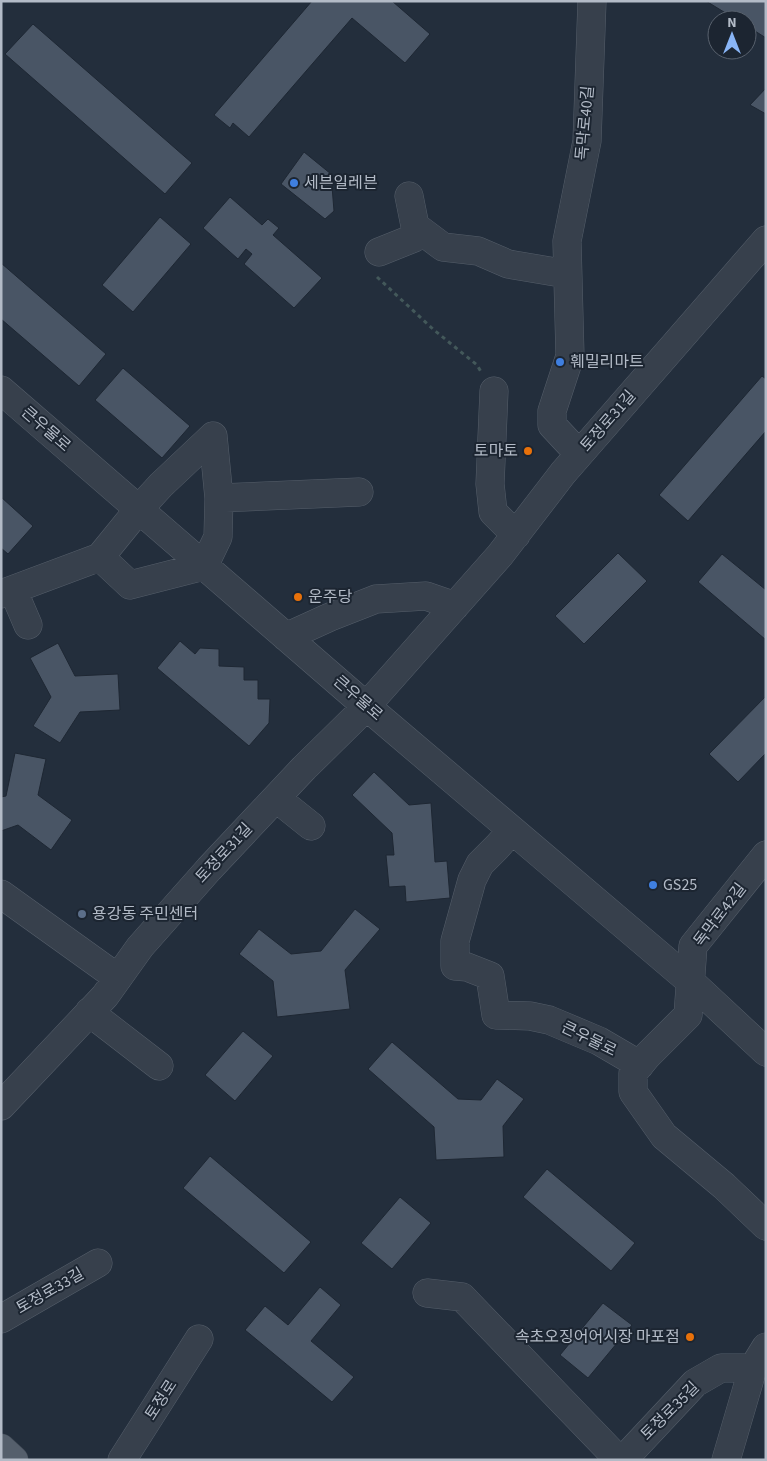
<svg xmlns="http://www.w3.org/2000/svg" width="767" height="1461" viewBox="0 0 767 1461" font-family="'Source Sans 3','Noto Sans KR',sans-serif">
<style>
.building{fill:#495565;stroke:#1e2733}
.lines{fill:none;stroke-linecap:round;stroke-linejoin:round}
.minor-casing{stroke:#555e6a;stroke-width:29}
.major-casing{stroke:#404955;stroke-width:29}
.path{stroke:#43585a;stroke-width:3;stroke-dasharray:4 4;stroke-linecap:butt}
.minor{stroke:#37404c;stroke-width:28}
.major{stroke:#555f6c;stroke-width:28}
.shop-dot{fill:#3f7fe0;stroke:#1c2531;stroke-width:2}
.food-dot{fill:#e8710a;stroke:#1c2531;stroke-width:2}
.service-dot{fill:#5c6f8a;stroke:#1c2531;stroke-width:2}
.labels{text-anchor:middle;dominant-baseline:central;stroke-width:4;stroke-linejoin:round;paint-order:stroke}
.street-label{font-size:16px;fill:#b3bbc7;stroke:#1c2531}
.poi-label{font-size:16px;fill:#b3bbc7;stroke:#1c2531;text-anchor:start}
</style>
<rect width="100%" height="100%" fill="#232e3c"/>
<path class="building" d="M312 1H392L430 34 405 63 352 18 249 137 233 123 230 128 214 115Z
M706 1H766V38L747 26V20H737Z
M33 24 192 163 165 194 5 54Z
M766 88V114L750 105Z
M304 152 331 174 334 211 325 219 281 184Z
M230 197 262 225 268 219 279 228 273 235 322 278 294 308 244 264 252 254 246 249 238 259 203 228Z
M160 217 191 244 133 312 102 285Z
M1 263 106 354 79 386 1 319Z
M123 368 190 426 162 458 95 400Z
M762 376 766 379V431L688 521 659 495Z
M1 497 33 526 8 554 1 548Z
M618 553 647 581 584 644 555 616Z
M722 554 766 590V640L698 582Z
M180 641 195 654 200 648 219 649V666L244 667V680H258V699H270L269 723 249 746 157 668Z
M58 643 75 676 118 674 120 710 80 712 60 743 33 726 51 697 30 658Z
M766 696V753L738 782 709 754Z
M15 753 46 759 38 795 72 820 51 850 18 825 1 831V797L6 796Z
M374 772 409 805 431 803 435 862 447 861 450 898 406 902 405 886 389 887 386 855H394L392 833 352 795Z
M355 909 380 929 345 970 350 1009 277 1017 273 981 239 954 259 929 291 954 321 951Z
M243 1031 273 1056 235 1101 205 1075Z
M392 1042 458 1099 481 1100 497 1079 524 1099 503 1126 504 1157 436 1160 434 1127 368 1069Z
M210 1156 311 1242 284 1273 183 1188Z
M547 1169 635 1243 611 1271 523 1197Z
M400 1197 431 1223 392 1269 361 1243Z
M320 1287 341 1305 311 1341 354 1377 332 1402 245 1330 265 1306 288 1325Z
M603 1303 632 1325 588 1378 560 1355Z"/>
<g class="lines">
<g class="minor-casing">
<path id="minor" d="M409 196 415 226 443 247 478 251 508 264 567 274
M379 252 414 238 421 231
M1 390 366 706 691 982 766 1052
M494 391 490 484 493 512 516 535
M579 454 552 425V411L570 356 567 241 587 141 592 1
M219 498 359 492
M100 557 130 585 204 566 218 537 219 498 213 436
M13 590 28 625
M1 594 100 557 139 509 161 485 213 436
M286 637 330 617 376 599 426 596 455 606
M276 798 311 826
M512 830 497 847 480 864 472 880 455 941V966L467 967 490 976 496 1015 530 1016 549 1020 599 1041 640 1065
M766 855 693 946 688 1015 647 1056 633 1073V1092L664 1136 724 1186 766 1226
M1 894 118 978
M89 1012 159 1066
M1 1106 105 996 140 947 209 869 304 768 361 712 500 555 563 473 766 240
M427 1293 462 1297 619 1460
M1 1319 98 1263
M122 1460 199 1339
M623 1460 695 1383 721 1368H753
M726 1460 753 1368 766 1347"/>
</g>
<g class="major-casing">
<path id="major" d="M1 1448 14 1460"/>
</g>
<path class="path" d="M377 277 434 330 477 365 481 372"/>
<use href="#minor" class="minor"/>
<use href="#major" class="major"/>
</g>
<g class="shop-dot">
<circle cx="294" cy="183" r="5"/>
<circle cx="560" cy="362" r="5"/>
<circle cx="653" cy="885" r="5"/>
</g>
<g class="food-dot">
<circle cx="528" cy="451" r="5"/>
<circle cx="298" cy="597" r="5"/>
<circle cx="690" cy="1337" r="5"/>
</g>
<circle class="service-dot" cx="82" cy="914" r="5"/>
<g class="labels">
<g class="street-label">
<text transform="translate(585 123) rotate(-85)">독막로40길</text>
<text transform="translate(608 421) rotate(-49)">토정로31길</text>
<text transform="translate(46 429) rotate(41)">큰우물로</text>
<text transform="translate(358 698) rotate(41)">큰우물로</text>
<text transform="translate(224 853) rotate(-47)">토정로31길</text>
<text transform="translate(720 915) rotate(-53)">독막로42길</text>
<text transform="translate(589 1039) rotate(26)">큰우물로</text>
<text transform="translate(50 1291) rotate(-30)">토정로33길</text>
<text transform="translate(161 1400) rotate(-57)">토정로</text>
<text transform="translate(670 1411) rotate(-45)">토정로35길</text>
</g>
<g class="poi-label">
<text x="304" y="183">세븐일레븐</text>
<text x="570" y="362">훼밀리마트</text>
<text x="518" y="451" text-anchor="end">토마토</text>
<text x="308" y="597">운주당</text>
<text x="663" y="885">GS25</text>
<text x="92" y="914">용강동 주민센터</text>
<text x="680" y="1337" text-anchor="end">속초오징어어시장 마포점</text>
</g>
</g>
<rect width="767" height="1461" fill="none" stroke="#b3bbc7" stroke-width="5"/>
<g transform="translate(732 35)"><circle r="24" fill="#1c2531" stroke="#58616d"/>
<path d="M0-4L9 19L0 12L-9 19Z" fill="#89b5f6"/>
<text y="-8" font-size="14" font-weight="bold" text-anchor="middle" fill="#b3bbc7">N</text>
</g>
</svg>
